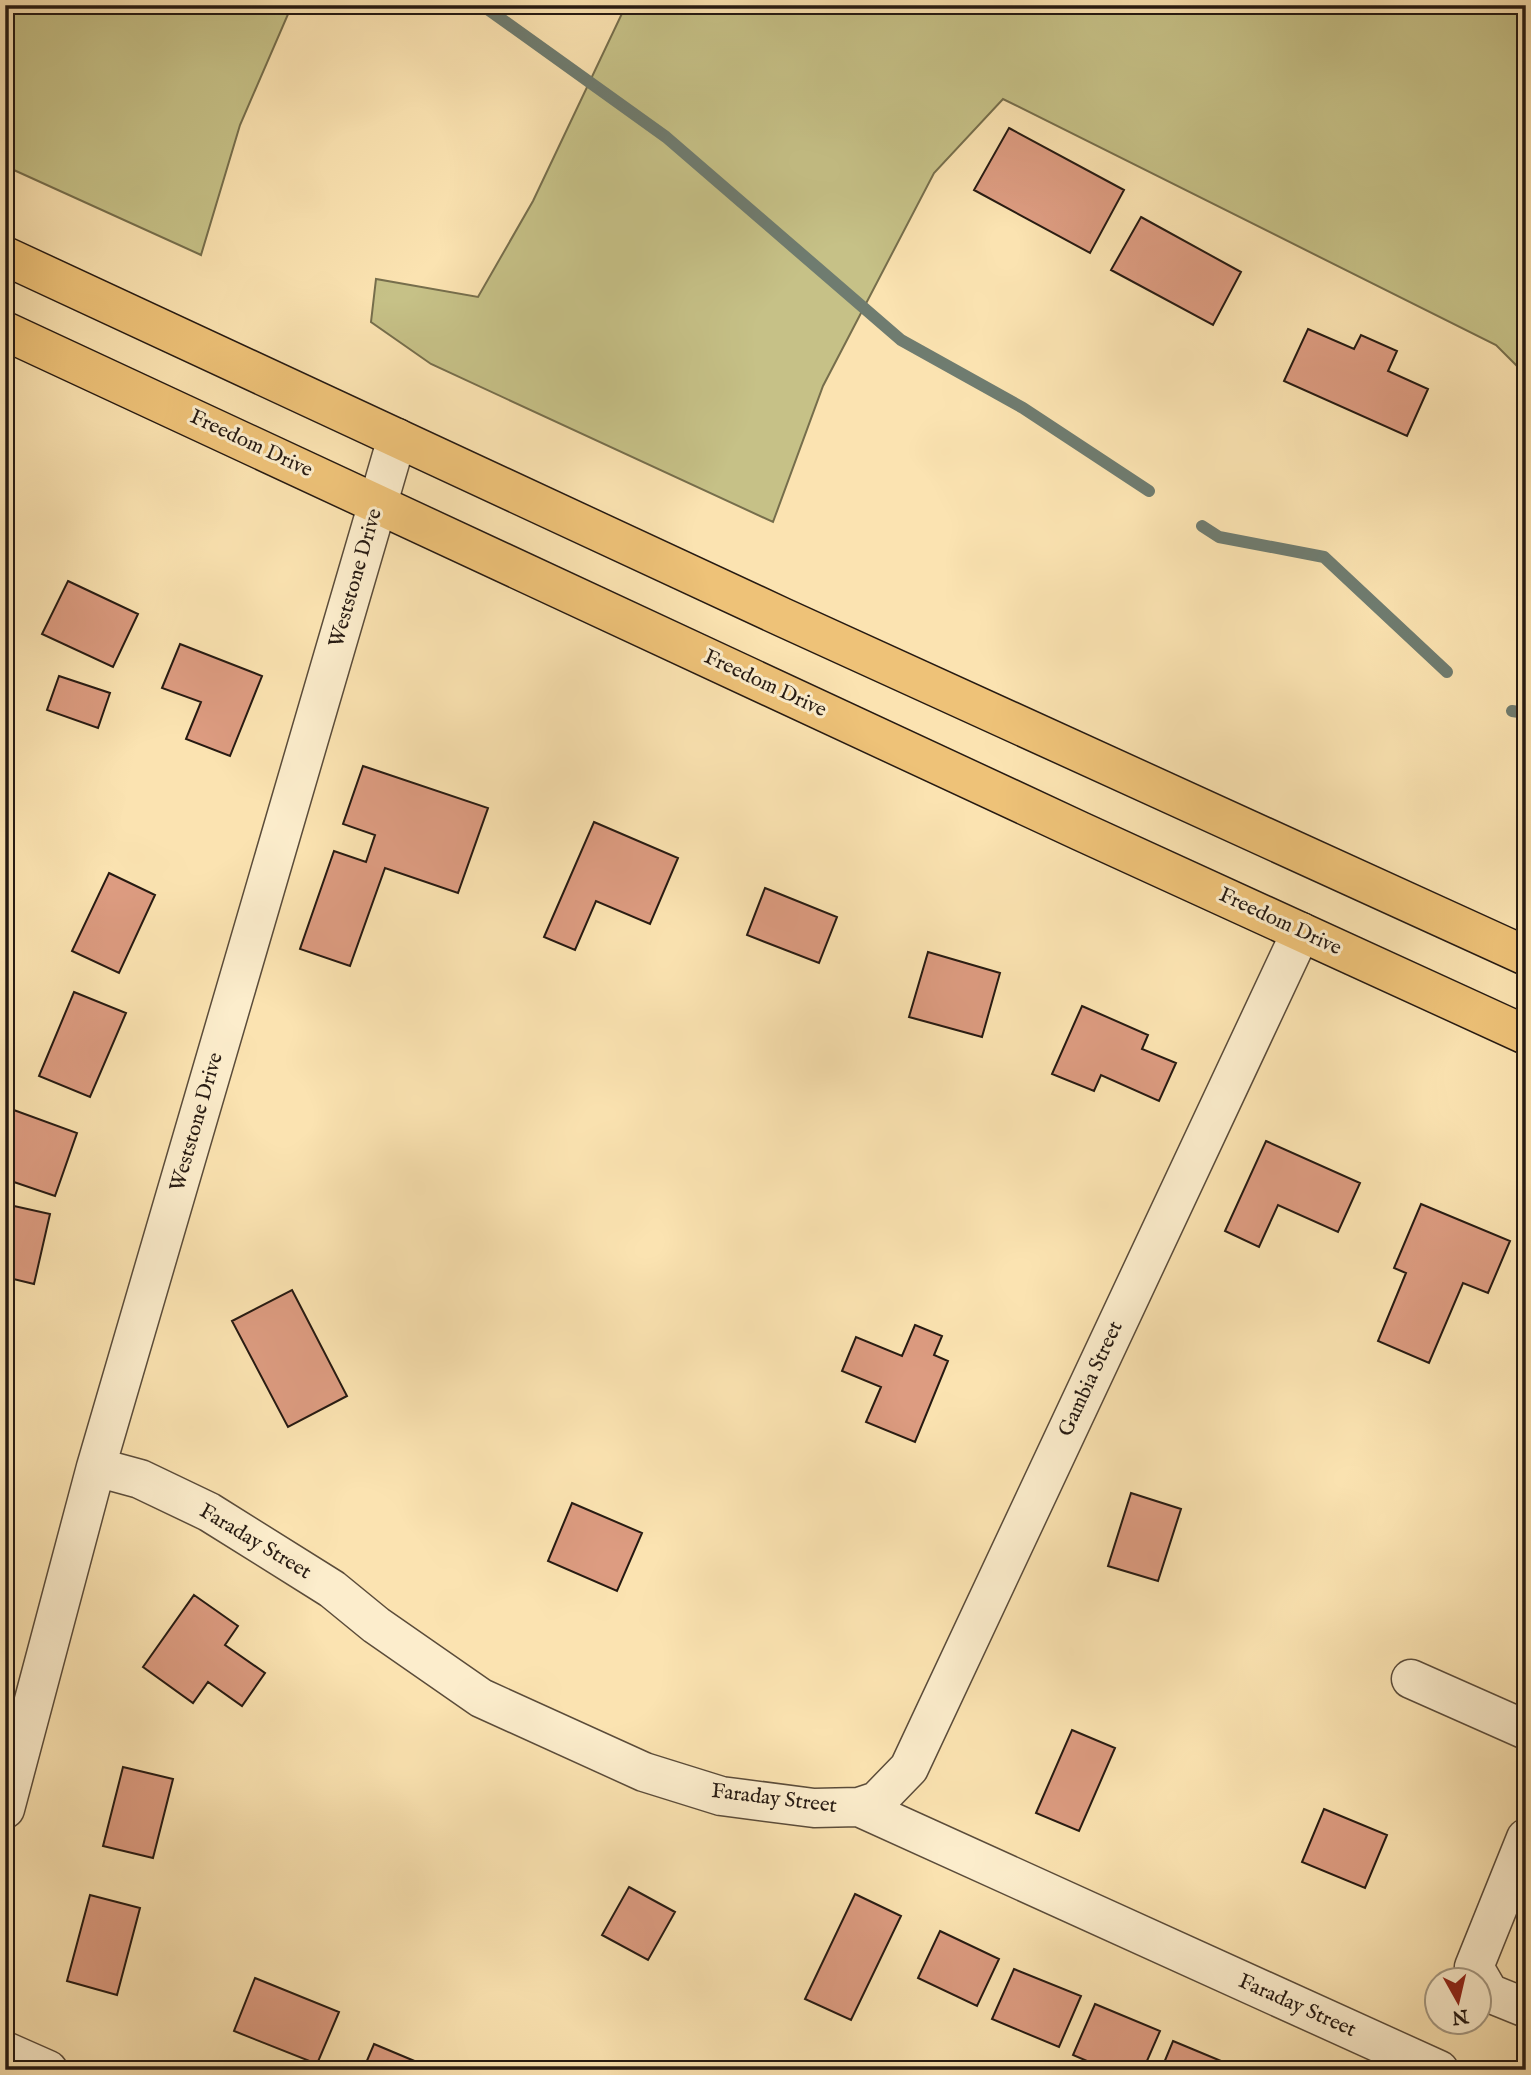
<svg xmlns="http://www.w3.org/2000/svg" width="1531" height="2075" viewBox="0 0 1531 2075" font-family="'IM FELL English',serif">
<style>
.green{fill:#c6c187;stroke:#766e4c;stroke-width:2}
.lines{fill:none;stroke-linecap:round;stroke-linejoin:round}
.stream{stroke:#6f7c70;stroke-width:12}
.building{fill:#dd9c81;stroke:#261a12;stroke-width:2}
.minor-casing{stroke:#5b4c3a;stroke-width:41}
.major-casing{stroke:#261a12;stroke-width:41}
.minor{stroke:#fcedcc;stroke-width:38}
.major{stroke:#eec278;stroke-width:38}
.labels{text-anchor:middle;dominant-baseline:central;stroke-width:6;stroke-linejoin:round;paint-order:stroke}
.street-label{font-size:21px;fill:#261a12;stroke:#fcedcc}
</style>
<rect width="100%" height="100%" fill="#fbe3b1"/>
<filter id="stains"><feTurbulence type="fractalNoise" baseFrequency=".00286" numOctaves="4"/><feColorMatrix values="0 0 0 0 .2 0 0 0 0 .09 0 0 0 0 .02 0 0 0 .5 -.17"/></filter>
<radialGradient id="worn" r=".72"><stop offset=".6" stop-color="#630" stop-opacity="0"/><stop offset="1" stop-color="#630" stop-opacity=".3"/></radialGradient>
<path class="green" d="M5 5H292L240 125 201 255 5 166Z
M626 5H1526V375L1496 345 1003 99 934 173 823 386 773 522 431 364 371 322 376 279 478 297 533 201Z"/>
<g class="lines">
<path class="stream" d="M482 5 666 137 901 340 1023 408 1149 491
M1202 526 1219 537 1324 557 1447 672
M1512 711 1526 713"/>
</g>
<path class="building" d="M1009 128 1124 190 1090 253 974 190Z
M1141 217 1241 272 1213 325 1111 270Z
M1308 329 1354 349 1361 335 1397 351 1388 371 1428 389 1407 436 1284 381Z
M5 555 12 559 5 572Z
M68 581 138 614 113 667 42 634Z
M180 644 262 676 230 756 186 739 201 702 162 688Z
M59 676 110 693 98 728 47 710Z
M363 766 488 808 458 893 385 868 350 966 300 949 334 851 366 862 375 835 343 824Z
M594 822 678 858 650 924 596 901 575 950 544 937Z
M109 873 155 895 119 973 72 951Z
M765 888 837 917 819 963 747 935Z
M928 952 1000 973 982 1037 909 1017Z
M74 992 126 1013 90 1097 39 1076Z
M1082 1006 1148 1035 1142 1049 1176 1063 1159 1101 1101 1075 1094 1091 1052 1074Z
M11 1109 77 1133 55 1196 5 1179V1125Z
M1266 1141 1360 1183 1338 1232 1278 1205 1259 1247 1225 1231Z
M5 1204 50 1214 34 1284 5 1277Z
M1421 1204 1510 1241 1488 1293 1463 1283 1429 1363 1378 1341 1406 1273 1394 1268Z
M292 1290 347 1396 288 1427 232 1321Z
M915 1325 942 1336 934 1355 948 1361 915 1442 866 1422 881 1387 842 1371 856 1337 902 1356Z
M1131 1493 1181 1509 1158 1581 1108 1566Z
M572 1503 642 1533 617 1591 548 1561Z
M194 1595 238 1626 225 1645 265 1673 242 1706 208 1682 193 1703 143 1667Z
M1072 1730 1115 1748 1079 1831 1036 1813Z
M123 1767 173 1779 153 1858 103 1846Z
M1324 1809 1387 1835 1365 1888 1302 1862Z
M629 1887 675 1912 648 1960 602 1935Z
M855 1894 901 1916 851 2020 805 1999Z
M90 1895 140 1908 117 1995 67 1981Z
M940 1931 999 1959 977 2006 918 1978Z
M1014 1969 1081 1996 1059 2047 992 2019Z
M255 1978 339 2012 317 2064 234 2031Z
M1095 2004 1160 2031 1143 2070H1108L1073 2055Z
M1173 2041 1238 2068 1237 2070H1161Z
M374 2044 436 2070H363Z"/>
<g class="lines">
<g class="minor-casing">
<path id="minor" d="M96 1467 140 1479 209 1512 332 1589 376 1625 481 1698 644 1772 721 1796 814 1808 859 1807 1439 2070
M1411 1679 1526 1730
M859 1807 877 1801 909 1768 1301 932
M5 1809 96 1467 397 438
M1526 1838 1474 1967 1489 1993 1526 2008
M5 2051 48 2070"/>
</g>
<g class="major-casing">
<path id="major" d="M5 256 782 617 1526 956
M5 331 1080 831 1526 1035"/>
</g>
<use href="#minor" class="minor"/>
<use href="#major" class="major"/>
</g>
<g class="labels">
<g class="street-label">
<text transform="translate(251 444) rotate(25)">Freedom Drive</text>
<text transform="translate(356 578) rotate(-74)">Weststone Drive</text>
<text transform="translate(765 684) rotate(25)">Freedom Drive</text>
<text transform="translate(1280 922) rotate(25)">Freedom Drive</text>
<text transform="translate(197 1122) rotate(-74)">Weststone Drive</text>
<text transform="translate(1091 1379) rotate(-65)">Gambia Street</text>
<text transform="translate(255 1542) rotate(31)">Faraday Street</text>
<text transform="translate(774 1799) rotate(7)">Faraday Street</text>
<text transform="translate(1297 2006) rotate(24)">Faraday Street</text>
</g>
</g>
<rect width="1531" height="2075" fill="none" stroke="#fbe3b1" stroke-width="28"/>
<rect x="7" y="7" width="1517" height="2061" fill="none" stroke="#261a12" stroke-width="3.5"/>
<rect x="14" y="14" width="1503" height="2047" fill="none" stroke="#261a12" stroke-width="2"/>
<g transform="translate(1458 2001) rotate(172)"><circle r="33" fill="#fcedcc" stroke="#a69982" stroke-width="2"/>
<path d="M0-5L12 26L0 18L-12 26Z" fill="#8f2418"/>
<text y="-10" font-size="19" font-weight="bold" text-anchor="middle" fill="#261a12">N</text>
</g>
<rect width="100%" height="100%" filter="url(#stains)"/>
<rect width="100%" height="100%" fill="url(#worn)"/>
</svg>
